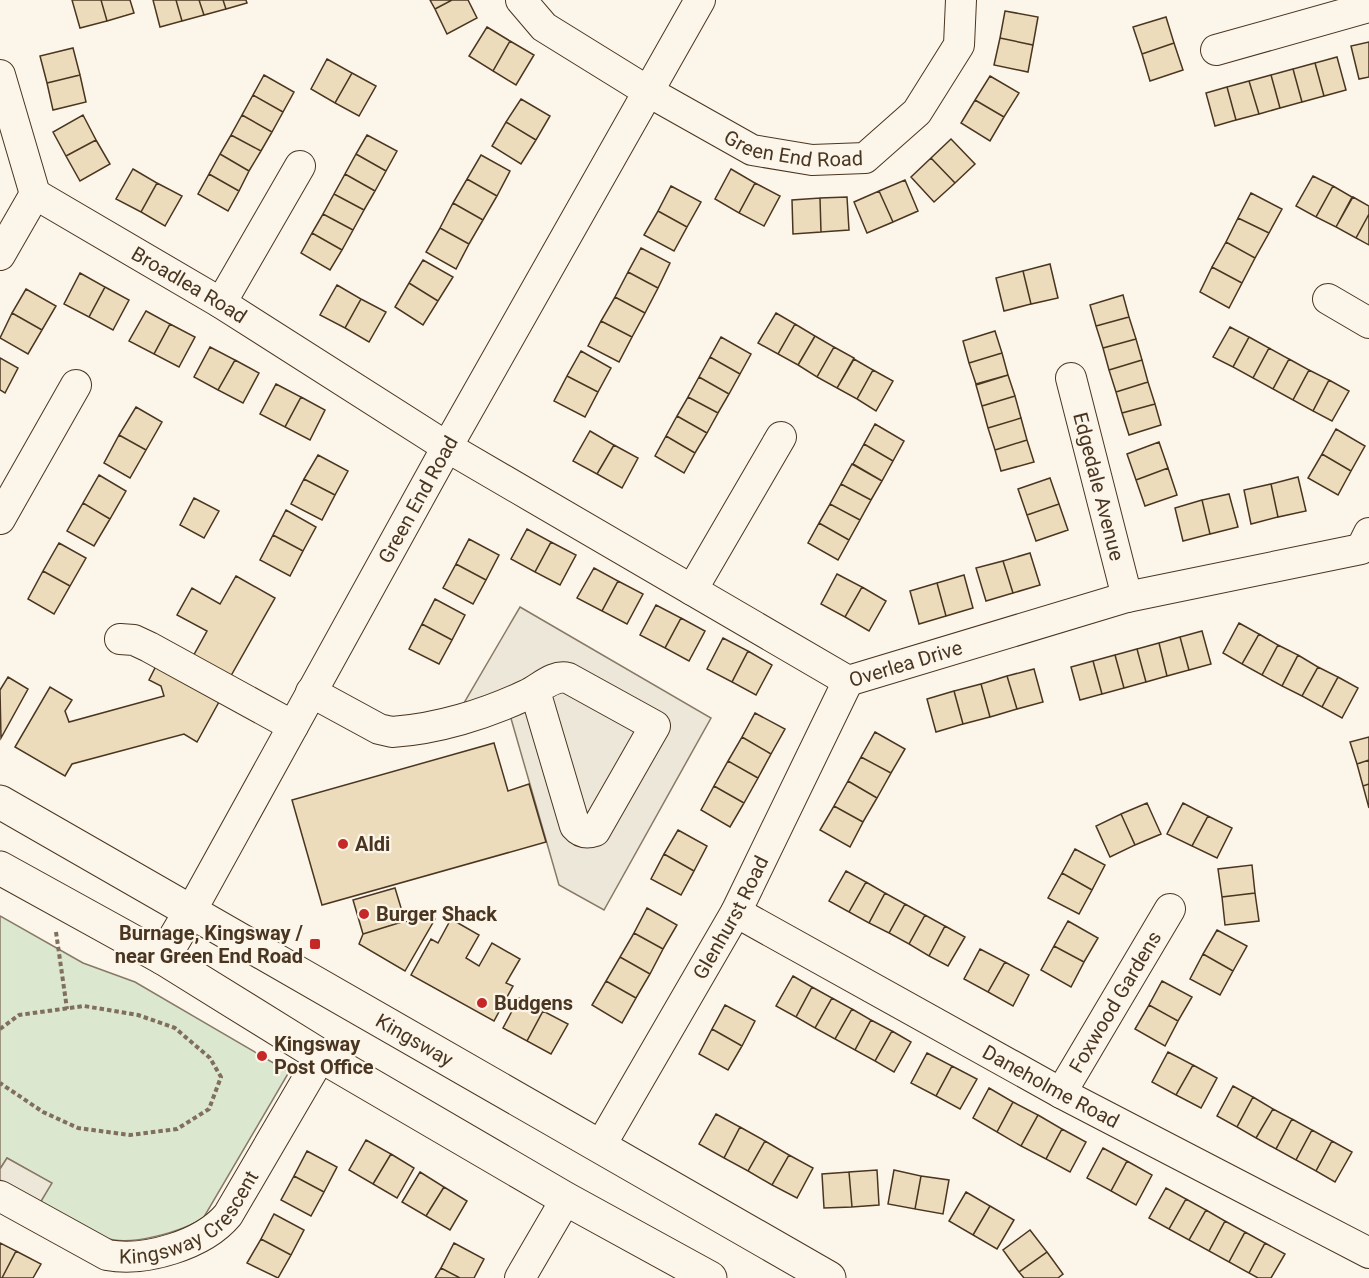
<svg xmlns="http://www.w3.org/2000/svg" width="1369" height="1278" viewBox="0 0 1369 1278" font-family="Roboto,sans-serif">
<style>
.green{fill:#dce7d0;stroke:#887966;stroke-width:1.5}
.parking{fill:#ede7d9;stroke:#887966;stroke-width:1.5}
.building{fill:#ecdcbc;stroke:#4a3520;stroke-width:1.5}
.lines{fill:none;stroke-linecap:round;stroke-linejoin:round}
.minor-casing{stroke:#4a3520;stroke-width:32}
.highway-casing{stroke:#4a3520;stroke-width:35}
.path{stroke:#7f6f5c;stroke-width:4;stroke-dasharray:4.5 3;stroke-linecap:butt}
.minor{stroke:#fbf6e9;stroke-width:30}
.highway{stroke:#fbf6e9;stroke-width:33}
.poi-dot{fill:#c62828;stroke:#fbf6e9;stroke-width:2}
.labels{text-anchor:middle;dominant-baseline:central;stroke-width:4.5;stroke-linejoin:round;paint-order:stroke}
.street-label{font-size:20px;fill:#4a3520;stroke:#fbf6e9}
.poi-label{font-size:20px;font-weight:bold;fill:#4a3520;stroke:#fbf6e9;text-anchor:start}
</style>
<rect width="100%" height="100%" fill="#fbf6e9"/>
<path class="green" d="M0 916 83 963 135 982 289 1072 204 1217C184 1231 130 1247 106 1238 84 1229 62 1214 40 1203L51 1183 7 1158 0 1169Z"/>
<path class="parking" d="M520 607 711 718 604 910 559 885 510 715 447 732Z
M7 1158 52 1183 40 1203 0 1180V1169Z"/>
<path class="building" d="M72 0H101L107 21 80 28Z
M101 0H130L134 13 107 21Z
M153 0H176L182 21 160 27Z
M176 0H199L204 15 182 21Z
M199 0H223L226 9 204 15Z
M223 0H246L247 3 226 9Z
M430 0H452L435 9Z
M452 0H468L477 18 447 34 435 9Z
M1005 11 1038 17 1033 45 1000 38Z
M1166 17 1174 43 1142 54 1133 27Z
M487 27 510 41 493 71 469 56Z
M1000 38 1033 45 1028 72 994 65Z
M510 41 534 55 516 85 493 71Z
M1369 42V77L1359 79 1351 46Z
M1174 43 1183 70 1150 81 1142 54Z
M73 48 80 75 47 83 40 56Z
M1337 57 1346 90 1324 96 1315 63Z
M327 59 352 73 335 103 311 89Z
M1315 63 1324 96 1302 102 1293 69Z
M1293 69 1302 102 1280 108 1271 75Z
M352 73 376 86 359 116 335 103Z
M80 75 86 102 53 110 47 83Z
M264 75 294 92 283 112 253 95Z
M1271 75 1280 108 1259 114 1249 81Z
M990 76 1019 93 1004 117 975 100Z
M1249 81 1259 114 1236 120 1227 87Z
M1227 87 1236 120 1215 126 1206 93Z
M253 95 283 112 272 132 242 115Z
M521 99 550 116 536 140 506 122Z
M975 100 1004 117 990 141 961 123Z
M83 115 96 140 66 156 53 132Z
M242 115 272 132 261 151 231 135Z
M506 122 536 140 521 164 492 146Z
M231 135 261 151 249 171 220 154Z
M367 135 397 151 386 171 356 154Z
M951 139 975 164 955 183 931 158Z
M96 140 110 164 80 181 66 156Z
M220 154 249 171 239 191 209 174Z
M356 154 386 171 375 191 345 174Z
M481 155 510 171 497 196 467 179Z
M931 158 955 183 934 202 911 177Z
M133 169 157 183 141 212 116 199Z
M731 169 755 183 739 213 715 199Z
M209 174 239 191 228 211 198 194Z
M345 174 375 191 364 210 334 194Z
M1313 176 1333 186 1316 217 1296 206Z
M467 179 497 196 483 220 453 203Z
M905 180 918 211 893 222 879 191Z
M157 183 182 196 165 226 141 212Z
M755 183 780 196 764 226 739 213Z
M671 186 701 202 687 227 658 211Z
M1333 186 1352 197 1336 227 1316 217Z
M879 191 893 222 867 233 854 202Z
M1251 193 1282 209 1269 233 1238 218Z
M334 194 364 210 353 230 323 214Z
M847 197 849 230 821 232 820 198Z
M1353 197 1369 206V214L1356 238 1336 227Z
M820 198 821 232 793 234 792 200Z
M453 203 483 220 469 244 440 228Z
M658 211 687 227 674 251 644 235Z
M323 214 353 230 342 250 312 233Z
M1369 214V245L1356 238Z
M1238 218 1269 233 1255 258 1226 242Z
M440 228 469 244 456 269 426 252Z
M312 233 342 250 330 270 301 253Z
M1226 242 1255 258 1242 283 1212 267Z
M641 248 670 263 658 288 628 272Z
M423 260 453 277 438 301 409 283Z
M1050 264 1058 298 1031 304 1023 271Z
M1212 267 1242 283 1229 308 1200 292Z
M1023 271 1031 304 1004 311 996 278Z
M628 272 658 288 645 313 615 297Z
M80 273 105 287 89 317 64 304Z
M409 283 438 301 423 325 395 307Z
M337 285 361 299 345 328 320 315Z
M105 287 129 300 113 330 89 317Z
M26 289 56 306 42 330 12 313Z
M1123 295 1129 317 1096 326 1090 305Z
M615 297 645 313 632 337 601 321Z
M361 299 386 312 369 342 345 328Z
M146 311 170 324 154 354 129 341Z
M12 313 42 330 28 354 0 338Z
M776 313 795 324 778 354 758 343Z
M1129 317 1136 339 1103 348 1096 326Z
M601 321 632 337 619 362 588 346Z
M170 324 195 337 179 367 154 354Z
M795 324 815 336 798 365 778 354Z
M1230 327 1249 337 1233 367 1213 357Z
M995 331 1002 353 969 363 963 341Z
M815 336 834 347 817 377 798 365Z
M721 337 751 354 740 374 710 357Z
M1249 337 1269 348 1253 378 1233 367Z
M1136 339 1142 360 1109 370 1103 348Z
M210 347 235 360 218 390 194 377Z
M834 347 854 358 837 388 817 377Z
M1269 348 1289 359 1273 389 1253 378Z
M581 351 611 368 598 392 567 376Z
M1002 353 1008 375 976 384 969 363Z
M710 357 740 374 729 394 699 377Z
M0 358 18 368 5 393 0 390Z
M854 359 873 370 857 399 837 388Z
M1289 359 1309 370 1293 400 1273 389Z
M235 360 259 373 243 403 218 390Z
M1142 360 1148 382 1116 392 1109 370Z
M873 370 893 381 876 411 857 399Z
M1309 370 1329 380 1313 411 1293 400Z
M1008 375 1015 396 982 406 976 385Z
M567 376 598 392 585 417 554 401Z
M699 377 729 394 718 413 688 397Z
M1329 380 1349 391 1332 421 1313 411Z
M1148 382 1155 404 1122 413 1116 392Z
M276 384 301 397 285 427 260 414Z
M1015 396 1021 418 988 428 982 406Z
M301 397 325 410 310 440 285 427Z
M688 397 718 413 707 433 677 416Z
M1155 404 1161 425 1129 435 1122 413Z
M136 407 162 422 146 450 119 435Z
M677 416 707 433 695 453 666 436Z
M1021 418 1027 440 995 450 988 428Z
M875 424 904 441 893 461 864 444Z
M1336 429 1365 446 1351 471 1322 454Z
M590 431 614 445 597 474 573 461Z
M119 435 146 450 130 478 104 463Z
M666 436 695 453 684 473 655 456Z
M1027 440 1034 462 1001 471 995 450Z
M1159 442 1168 468 1136 480 1127 454Z
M864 444 893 461 882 481 853 464Z
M614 445 638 458 622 488 597 474Z
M1322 454 1351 471 1338 495 1308 478Z
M318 455 348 471 335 495 304 479Z
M852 464 882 481 871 500 841 484Z
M1168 468 1177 495 1145 506 1136 480Z
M99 475 126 491 110 519 83 503Z
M1298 477 1306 511 1278 517 1271 484Z
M1050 478 1059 504 1027 515 1018 489Z
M304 479 335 495 322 520 291 504Z
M841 484 871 500 860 520 830 504Z
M1271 484 1278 517 1251 524 1244 490Z
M1229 494 1238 527 1210 534 1202 500Z
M194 498 219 511 204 538 180 525Z
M1202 500 1210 534 1183 541 1175 508Z
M83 503 110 519 94 546 67 531Z
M830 504 860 520 849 540 819 523Z
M1059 504 1068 530 1036 541 1027 515Z
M286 510 316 527 303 551 273 535Z
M819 523 849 540 838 560 808 543Z
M527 529 551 542 535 572 511 559Z
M273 535 303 551 290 576 260 560Z
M469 539 499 555 486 580 456 564Z
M551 542 576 555 560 585 535 572Z
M59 543 86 558 70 586 43 571Z
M1030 553 1040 585 1013 593 1003 561Z
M1003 561 1013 593 986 601 976 568Z
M456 564 486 580 473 604 443 588Z
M594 568 618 581 602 611 577 598Z
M43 571 70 586 54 614 28 599Z
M837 574 862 587 845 617 821 604Z
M964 575 973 608 946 616 937 583Z
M236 576 275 598 228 681 191 660 207 631 177 615 192 588 220 604Z
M618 581 643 594 627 624 602 611Z
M937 583 946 616 919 624 910 591Z
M862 587 886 601 869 631 845 617Z
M435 599 465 615 452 640 422 624Z
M656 605 681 618 665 648 640 635Z
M681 618 705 631 689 661 665 648Z
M1239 623 1259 634 1242 664 1223 653Z
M422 624 452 640 439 664 409 649Z
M1202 631 1211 664 1189 670 1180 637Z
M1259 634 1278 645 1262 675 1242 664Z
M1180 637 1189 670 1167 676 1159 643Z
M723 638 748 651 732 682 707 669Z
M1159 643 1167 676 1146 682 1137 649Z
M1278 645 1298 655 1282 686 1262 675Z
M1137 649 1146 682 1124 688 1115 655Z
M748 651 772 665 756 695 732 682Z
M1115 655 1124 688 1102 694 1093 661Z
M1298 655 1318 667 1302 696 1282 686Z
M161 656 225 691 197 742 184 734 72 764 65 776 15 747 50 687 72 700 65 711 69 722 164 696 161 686 149 680Z
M1093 661 1102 694 1080 700 1071 667Z
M1318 667 1338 677 1322 707 1302 696Z
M1034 669 1043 702 1017 709 1007 676Z
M1007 676 1017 709 990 717 981 684Z
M8 677 28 689 1 738 0 690Z
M1338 677 1358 688 1342 718 1322 707Z
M981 684 990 717 963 724 954 691Z
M954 691 963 724 936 732 927 699Z
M755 713 785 729 771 754 742 737Z
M875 732 905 749 891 773 861 757Z
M742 737 771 754 758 778 728 761Z
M1369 737V760L1357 764 1350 742Z
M494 743 508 791 529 784 546 842 322 905 292 800Z
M861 757 891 773 877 798 848 781Z
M1369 760V784L1363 786 1357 764Z
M728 761 758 778 744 803 714 786Z
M848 781 877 798 863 822 834 806Z
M1369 784V808L1363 786Z
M714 786 744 803 730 827 701 810Z
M1147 803 1161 834 1135 845 1121 814Z
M1183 803 1208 816 1192 846 1167 834Z
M834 806 863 822 850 847 820 830Z
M1121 814 1135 845 1110 857 1096 826Z
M1208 816 1232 828 1217 858 1192 846Z
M678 830 707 846 694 871 664 854Z
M1075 849 1105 865 1092 890 1062 873Z
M664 854 694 871 681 895 651 879Z
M1252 865 1255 893 1222 897 1218 869Z
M846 871 866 882 849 912 829 901Z
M1062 873 1092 890 1079 914 1048 898Z
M866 882 885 893 869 923 849 912Z
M395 888 405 921 363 934 353 900Z
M885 893 905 904 889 933 869 923Z
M1255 893 1259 921 1225 925 1222 897Z
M905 904 925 915 909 944 889 933Z
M647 908 677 925 663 949 634 933Z
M417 910 435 919 405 971 359 944 363 934 405 921 409 923Z
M925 915 945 926 929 956 909 944Z
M451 919 479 935 466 958 479 966 492 943 520 959 506 983 513 986 494 1021 411 975 431 939 438 943Z
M1068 921 1098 938 1084 962 1054 946Z
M945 926 965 937 948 966 929 956Z
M1217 930 1247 946 1233 971 1203 954Z
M634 933 663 949 650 974 620 957Z
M1054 946 1084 962 1071 987 1041 970Z
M980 949 1005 962 988 992 964 979Z
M1203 954 1233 971 1220 995 1190 979Z
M620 957 650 974 636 998 606 981Z
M1005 962 1029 975 1013 1006 988 992Z
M793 976 812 987 796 1017 776 1006Z
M606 981 636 998 622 1023 592 1005Z
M1162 981 1192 997 1178 1021 1149 1005Z
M812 987 832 998 815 1028 796 1017Z
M519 998 543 1011 527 1041 503 1028Z
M832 998 852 1009 835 1039 815 1028Z
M725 1005 755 1021 742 1046 712 1029Z
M1149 1005 1178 1021 1165 1046 1135 1029Z
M852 1009 871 1020 855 1050 835 1039Z
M543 1011 568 1024 551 1054 527 1041Z
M871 1020 892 1031 875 1061 855 1050Z
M712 1029 742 1046 728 1070 699 1054Z
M892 1031 911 1042 894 1072 875 1061Z
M1168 1052 1193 1065 1176 1095 1152 1082Z
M927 1053 952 1066 936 1096 911 1083Z
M1193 1065 1217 1078 1201 1108 1176 1095Z
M952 1066 977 1079 960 1109 936 1096Z
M1233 1086 1253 1097 1237 1127 1217 1116Z
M989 1088 1013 1102 997 1132 973 1118Z
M1253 1097 1273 1109 1256 1138 1237 1127Z
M1013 1102 1038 1115 1021 1146 997 1132Z
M1273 1109 1292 1119 1276 1149 1256 1138Z
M716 1114 740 1127 724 1158 699 1144Z
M1038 1115 1062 1129 1046 1159 1021 1146Z
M1292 1119 1312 1130 1296 1160 1276 1149Z
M740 1127 765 1141 748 1171 724 1158Z
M1062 1129 1086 1142 1070 1172 1046 1159Z
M1312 1130 1332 1141 1316 1171 1296 1160Z
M366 1140 391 1154 373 1184 349 1170Z
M765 1141 789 1155 772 1185 748 1171Z
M1332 1141 1352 1152 1335 1182 1316 1171Z
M1103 1148 1127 1161 1111 1191 1087 1178Z
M307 1151 337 1167 324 1192 294 1176Z
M391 1154 414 1168 397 1198 373 1184Z
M789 1155 813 1168 797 1198 772 1185Z
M1127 1161 1152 1175 1136 1205 1111 1191Z
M877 1170 879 1205 852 1207 849 1172Z
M894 1170 921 1176 915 1209 888 1204Z
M420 1172 444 1187 426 1216 402 1202Z
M849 1172 852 1207 824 1208 822 1174Z
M294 1176 324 1192 311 1216 281 1200Z
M921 1176 949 1180 943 1214 915 1209Z
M444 1187 467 1201 450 1230 426 1216Z
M1166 1188 1186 1199 1169 1229 1149 1218Z
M966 1192 990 1206 973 1235 949 1221Z
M1186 1199 1206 1210 1189 1240 1169 1229Z
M990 1206 1014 1220 997 1249 973 1235Z
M1206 1210 1225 1221 1209 1251 1189 1240Z
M274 1214 304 1230 291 1255 261 1239Z
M1225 1221 1245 1232 1229 1262 1209 1251Z
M1030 1230 1047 1252 1019 1272 1003 1250Z
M1245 1232 1265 1243 1249 1273 1229 1262Z
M261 1239 291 1255 278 1278 247 1263Z
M0 1243 16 1251 2 1278H0Z
M454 1243 484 1259 474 1278H460L441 1268Z
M1265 1243 1285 1254 1271 1278H1258L1249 1273Z
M16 1251 41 1264 33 1278H2Z
M1047 1252 1063 1274 1058 1278H1024L1019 1272Z
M441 1268 460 1278H435Z"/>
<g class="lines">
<g class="minor-casing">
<g id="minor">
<path id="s1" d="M521 0 544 27 649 92 752 150 812 160 865 158 917 112 959 45 961 0"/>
<path d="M1216 50 1369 7"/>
<path id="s2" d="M0 75 35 194 221 303 447 447 848 681 1127 597 1361 549 1369 533"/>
<path d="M0 255 35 194"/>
<path d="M1328 299 1369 323"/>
<path d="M221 303 300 166"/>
<path id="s3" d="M1071 378 1127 597"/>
<path d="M0 519 76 385"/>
<path d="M692 590 781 437"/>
<path d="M120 639 134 640 149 647 293 726"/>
<path d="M311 692 379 729 392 732C437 729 486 714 526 695 540 689 553 674 568 678L655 726 595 831C586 834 581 833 575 826L535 691"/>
<path id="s4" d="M191 911 447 447 700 0"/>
<path id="s5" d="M736 912 1061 1093 1369 1253"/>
<path id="s6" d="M1061 1093 1170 909"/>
<path id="s7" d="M601 1145 736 912 848 681"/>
<path id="s8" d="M0 1196 107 1255C145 1262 203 1245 228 1215L321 1056"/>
<path d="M520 1278 566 1199"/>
</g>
</g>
<g class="highway-casing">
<g id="highway">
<path id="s9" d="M0 802 829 1278"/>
<path d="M0 868 163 958 321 1056 566 1199 710 1278"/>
<path d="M163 958 191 911"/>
</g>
</g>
<path class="path" d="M56 932 67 1009
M0 1029 19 1015 84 1006 138 1015 175 1028 210 1058 221 1077 209 1109 177 1129 130 1135 78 1128 43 1112 0 1083"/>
<use href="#minor" class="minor"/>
<use href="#highway" class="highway"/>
</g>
<g class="poi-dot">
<circle cx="343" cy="844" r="6"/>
<circle cx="364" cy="914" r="6"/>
<rect x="309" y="938" width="12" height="12" rx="3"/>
<circle cx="482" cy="1003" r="6"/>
<circle cx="262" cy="1056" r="6"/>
</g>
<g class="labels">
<g class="street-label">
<text stroke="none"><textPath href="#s1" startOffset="318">Green End Road</textPath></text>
<text stroke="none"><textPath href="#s2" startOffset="303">Broadlea Road</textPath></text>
<text stroke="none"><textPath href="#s3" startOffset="112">Edgedale Avenue</textPath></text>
<text stroke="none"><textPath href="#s4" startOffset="470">Green End Road</textPath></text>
<text stroke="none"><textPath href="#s2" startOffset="1132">Overlea Drive</textPath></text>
<text stroke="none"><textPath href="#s7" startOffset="262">Glenhurst Road</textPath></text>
<text stroke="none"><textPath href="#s6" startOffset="106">Foxwood Gardens</textPath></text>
<text stroke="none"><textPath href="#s9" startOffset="478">Kingsway</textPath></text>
<text stroke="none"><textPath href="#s5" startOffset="360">Daneholme Road</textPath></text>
<text stroke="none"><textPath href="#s8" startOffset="219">Kingsway Crescent</textPath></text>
</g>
<g class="poi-label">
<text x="355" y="844">Aldi</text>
<text x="376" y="914">Burger Shack</text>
<text x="303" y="933" text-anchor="end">Burnage, Kingsway /<tspan x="303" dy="23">near Green End Road</tspan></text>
<text x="494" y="1003">Budgens</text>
<text x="274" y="1044">Kingsway<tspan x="274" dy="23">Post Office</tspan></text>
</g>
</g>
</svg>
